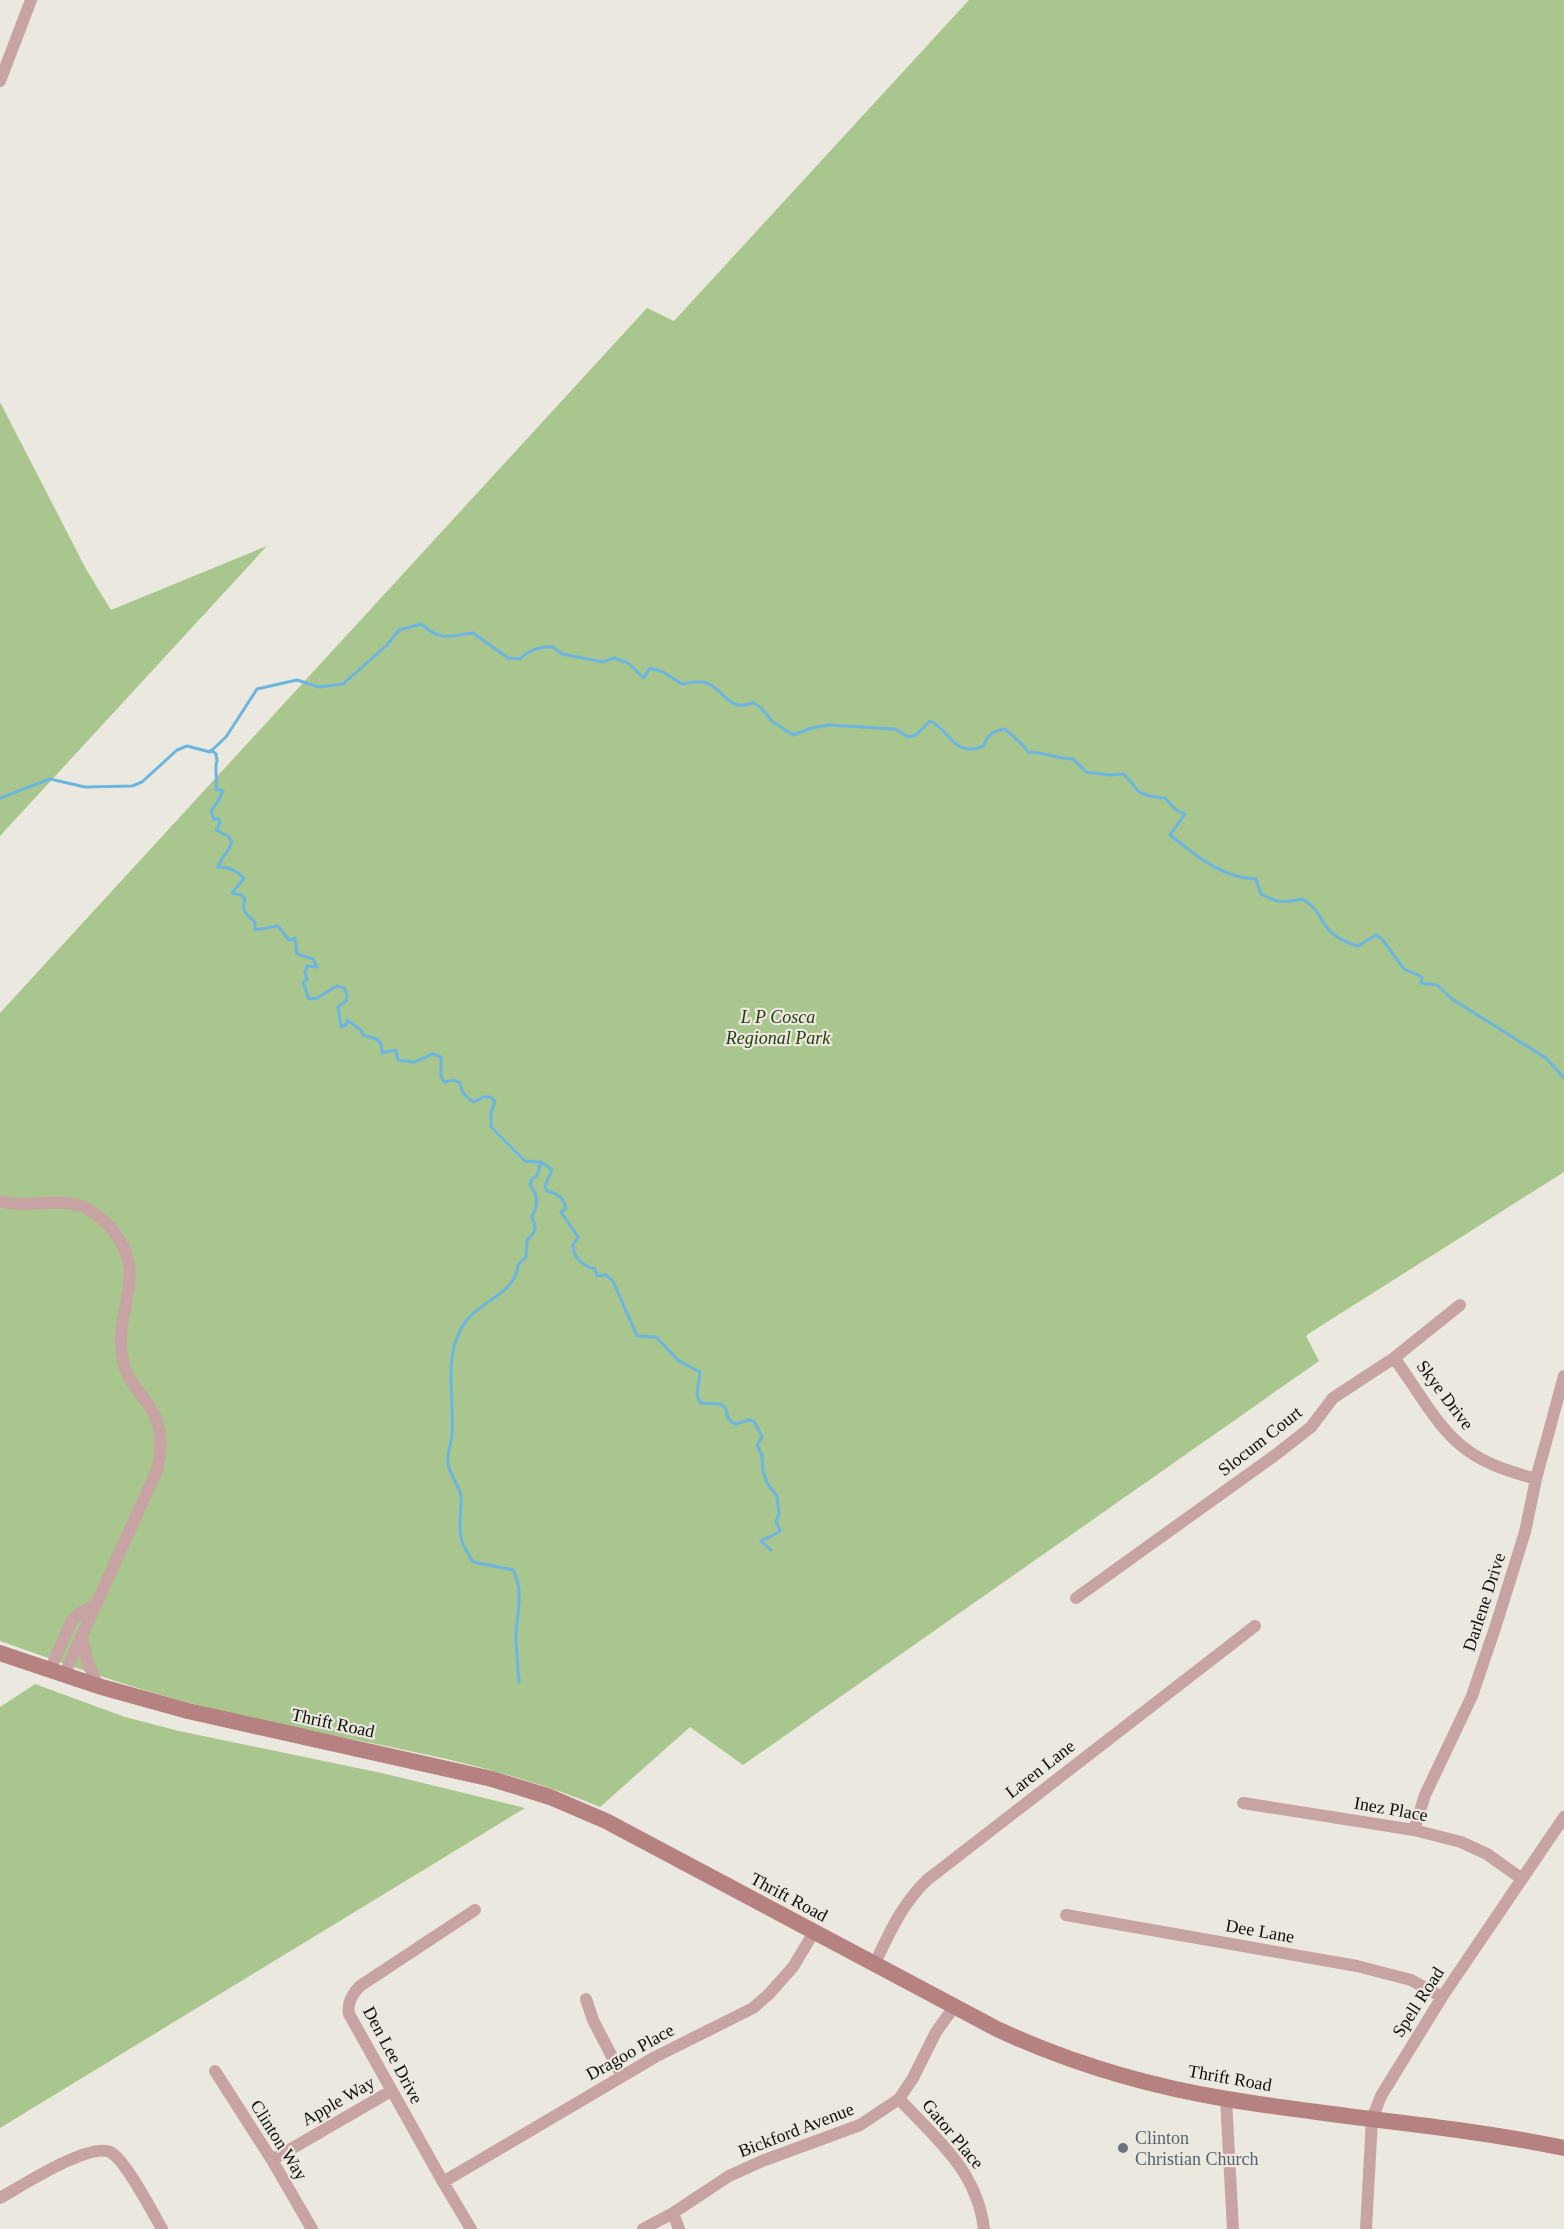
<svg xmlns="http://www.w3.org/2000/svg" width="1564" height="2229" viewBox="0 0 1564 2229" font-family="'Times New Roman',serif">
<style>
.green{fill:#a8c68d}
.lines{fill:none;stroke-linecap:round;stroke-linejoin:round}
.stream{stroke:#6db5e1;stroke-width:3}
.street{stroke:#c8a3a3;stroke-width:12}
.secondary{stroke:#b68181;stroke-width:16}
.worship-dot{fill:#6b7280;stroke:#ebe9df;stroke-width:2}
.labels{text-anchor:middle;dominant-baseline:central;stroke-width:4.5;stroke-linejoin:round;paint-order:stroke}
.park-label{font-size:18px;font-style:italic;fill:#273d0e;stroke:#ebe9df}
.street-label{font-size:18px;fill:#0f0e0b;stroke:#ebe9df}
.worship-label{font-size:18px;fill:#5b616d;stroke:#ebe9df;text-anchor:start}
</style>
<rect width="100%" height="100%" fill="#ebe9df"/>
<path class="green" d="M969 0H1564V1172L1308 1334 1306 1336 1319 1361 743 1765 690 1727 600 1807C481 1757 354 1743 230 1713 151 1695 76 1668 0 1641V1013L647 308 674 321Z
M0 402 86 569 111 610 267 546 0 836Z
M35 1684 125 1717 179 1731 386 1774 525 1808 0 2128V1707Z"/>
<g class="lines">
<path class="stream" d="M211 750 216 754 217 761C214 768 218 780 216 789L223 791 217 803 211 811 214 819H219L220 823 216 830 228 836 232 842C229 851 222 856 218 867 229 867 236 870 244 878L232 893 241 895 245 899C241 911 246 914 255 922V930L278 926 289 940 295 938 297 954 313 959 317 967 307 966 305 972 307 980 303 982 309 999 317 998 337 986 344 988 347 994 346 1001 338 1007 341 1027 346 1025 347 1020 361 1030 363 1035 376 1039 381 1043 382 1053 396 1050 398 1060 414 1062 433 1054 441 1057V1076L444 1082 454 1080 460 1083C461 1093 466 1097 474 1102L483 1097H490L495 1101 491 1113V1127L525 1161C536 1162 544 1161 552 1170L545 1186 547 1191C559 1194 562 1197 566 1208L561 1212 578 1237 573 1245C573 1258 583 1266 595 1269L597 1276 606 1275 613 1281 637 1336 656 1337 679 1361 700 1372C700 1384 693 1393 701 1403L721 1404 726 1409C727 1417 728 1421 736 1424L748 1420 754 1421 762 1437 757 1445 762 1455 763 1471 767 1483 777 1496 779 1513 776 1522 780 1530 779 1532 761 1541 771 1550
M0 798 50 779 85 787 132 786 142 782 177 750 187 746 210 752 226 737 257 689 297 680 319 687 343 684 387 645 399 630 421 624C442 642 448 636 473 633L508 658 520 659C529 650 540 646 553 647L562 654 603 662 614 658 628 663 644 678 650 668 663 672 682 684C692 682 703 680 711 685 727 695 730 711 753 703L760 707 773 722 793 735 812 728 828 725 895 729 908 737 916 735 930 721C952 731 952 758 984 746 986 736 995 730 1005 729L1023 745 1028 752C1044 752 1057 759 1073 759L1086 772 1110 775 1124 774 1139 792 1149 796 1165 798 1176 810 1185 814 1170 835C1196 855 1221 878 1256 879L1261 894C1278 903 1283 903 1302 899 1319 908 1317 916 1328 929 1335 937 1347 943 1358 946L1376 935 1382 939 1404 969 1422 977 1421 983 1437 985 1452 999 1546 1058 1564 1078
M519 1682C518 1666 516 1650 516 1635 517 1613 524 1590 513 1570L473 1562C469 1554 462 1546 461 1537 458 1524 462 1510 461 1496 460 1486 449 1475 448 1463 447 1454 451 1444 452 1436 455 1397 441 1353 467 1320 482 1300 515 1294 518 1265L526 1257 527 1240C536 1232 537 1229 532 1217 538 1204 539 1197 530 1185L532 1179 537 1176 541 1162"/>
<path class="street" d="M0 81 31 0
M0 1201C27 1209 52 1198 78 1205 88 1208 100 1217 108 1225 155 1276 109 1310 124 1365 128 1380 139 1392 148 1404 162 1424 163 1448 157 1470L64 1675
M1394 1358C1417 1388 1437 1429 1467 1450 1487 1465 1512 1472 1536 1479
M1076 1598 1278 1453 1311 1427 1333 1398 1394 1358 1460 1305
M82 1637 87 1661 98 1686
M50 1670 72 1620 83 1611 97 1604
M1243 1803 1414 1830 1461 1842 1487 1854 1522 1879
M1414 1830 1425 1795 1472 1696 1496 1625 1525 1532 1536 1479 1564 1376
M1066 1915 1357 1966 1411 1980 1442 1997
M875 1963C890 1932 902 1904 927 1880L1255 1626
M586 1999 593 2020 622 2076
M215 2071 272 2160 312 2229
M899 2099C937 2139 977 2171 984 2229
M1226 2099 1233 2229
M272 2160 391 2091
M443 2182 655 2057 753 2008 769 1994 793 1967 814 1932
M0 2198C20 2187 89 2142 110 2152 125 2159 153 2213 162 2229
M673 2213 679 2229
M471 2229 443 2182 349 2014C347 2003 352 1994 360 1986L475 1910
M643 2229 673 2213 729 2176 762 2161 860 2125 899 2099 913 2078 936 2032 954 2007
M1366 2229 1372 2119 1381 2096 1442 1997 1564 1817"/>
<path class="secondary" d="M0 1653 98 1686 188 1711 492 1779 550 1797 606 1821 997 2029C1070 2063 1148 2086 1227 2099 1339 2118 1453 2125 1564 2148"/>
</g>
<circle class="worship-dot" cx="1123" cy="2148" r="6"/>
<g class="labels">
<g class="park-label">
<text x="778" y="1017">L P Cosca<tspan x="778" dy="21">Regional Park</tspan></text>
</g>
<g class="street-label">
<text transform="translate(1445 1395) rotate(53)">Skye Drive</text>
<text transform="translate(1260 1441) rotate(-38)">Slocum Court</text>
<text transform="translate(1484 1602) rotate(-72)">Darlene Drive</text>
<text transform="translate(333 1723) rotate(12)">Thrift Road</text>
<text transform="translate(1040 1769) rotate(-38)">Laren Lane</text>
<text transform="translate(1391 1809) rotate(10)">Inez Place</text>
<text transform="translate(789 1897) rotate(28)">Thrift Road</text>
<text transform="translate(1260 1931) rotate(10)">Dee Lane</text>
<text transform="translate(1418 2002) rotate(-57)">Spell Road</text>
<text transform="translate(630 2052) rotate(-29)">Dragoo Place</text>
<text transform="translate(393 2055) rotate(62)">Den Lee Drive</text>
<text transform="translate(1230 2078) rotate(10)">Thrift Road</text>
<text transform="translate(338 2101) rotate(-30)">Apple Way</text>
<text transform="translate(796 2130) rotate(-21)">Bickford Avenue</text>
<text transform="translate(953 2134) rotate(50)">Gator Place</text>
<text transform="translate(279 2140) rotate(58)">Clinton Way</text>
</g>
<g class="worship-label">
<text x="1135" y="2138">Clinton<tspan x="1135" dy="21">Christian Church</tspan></text>
</g>
</g>
</svg>
